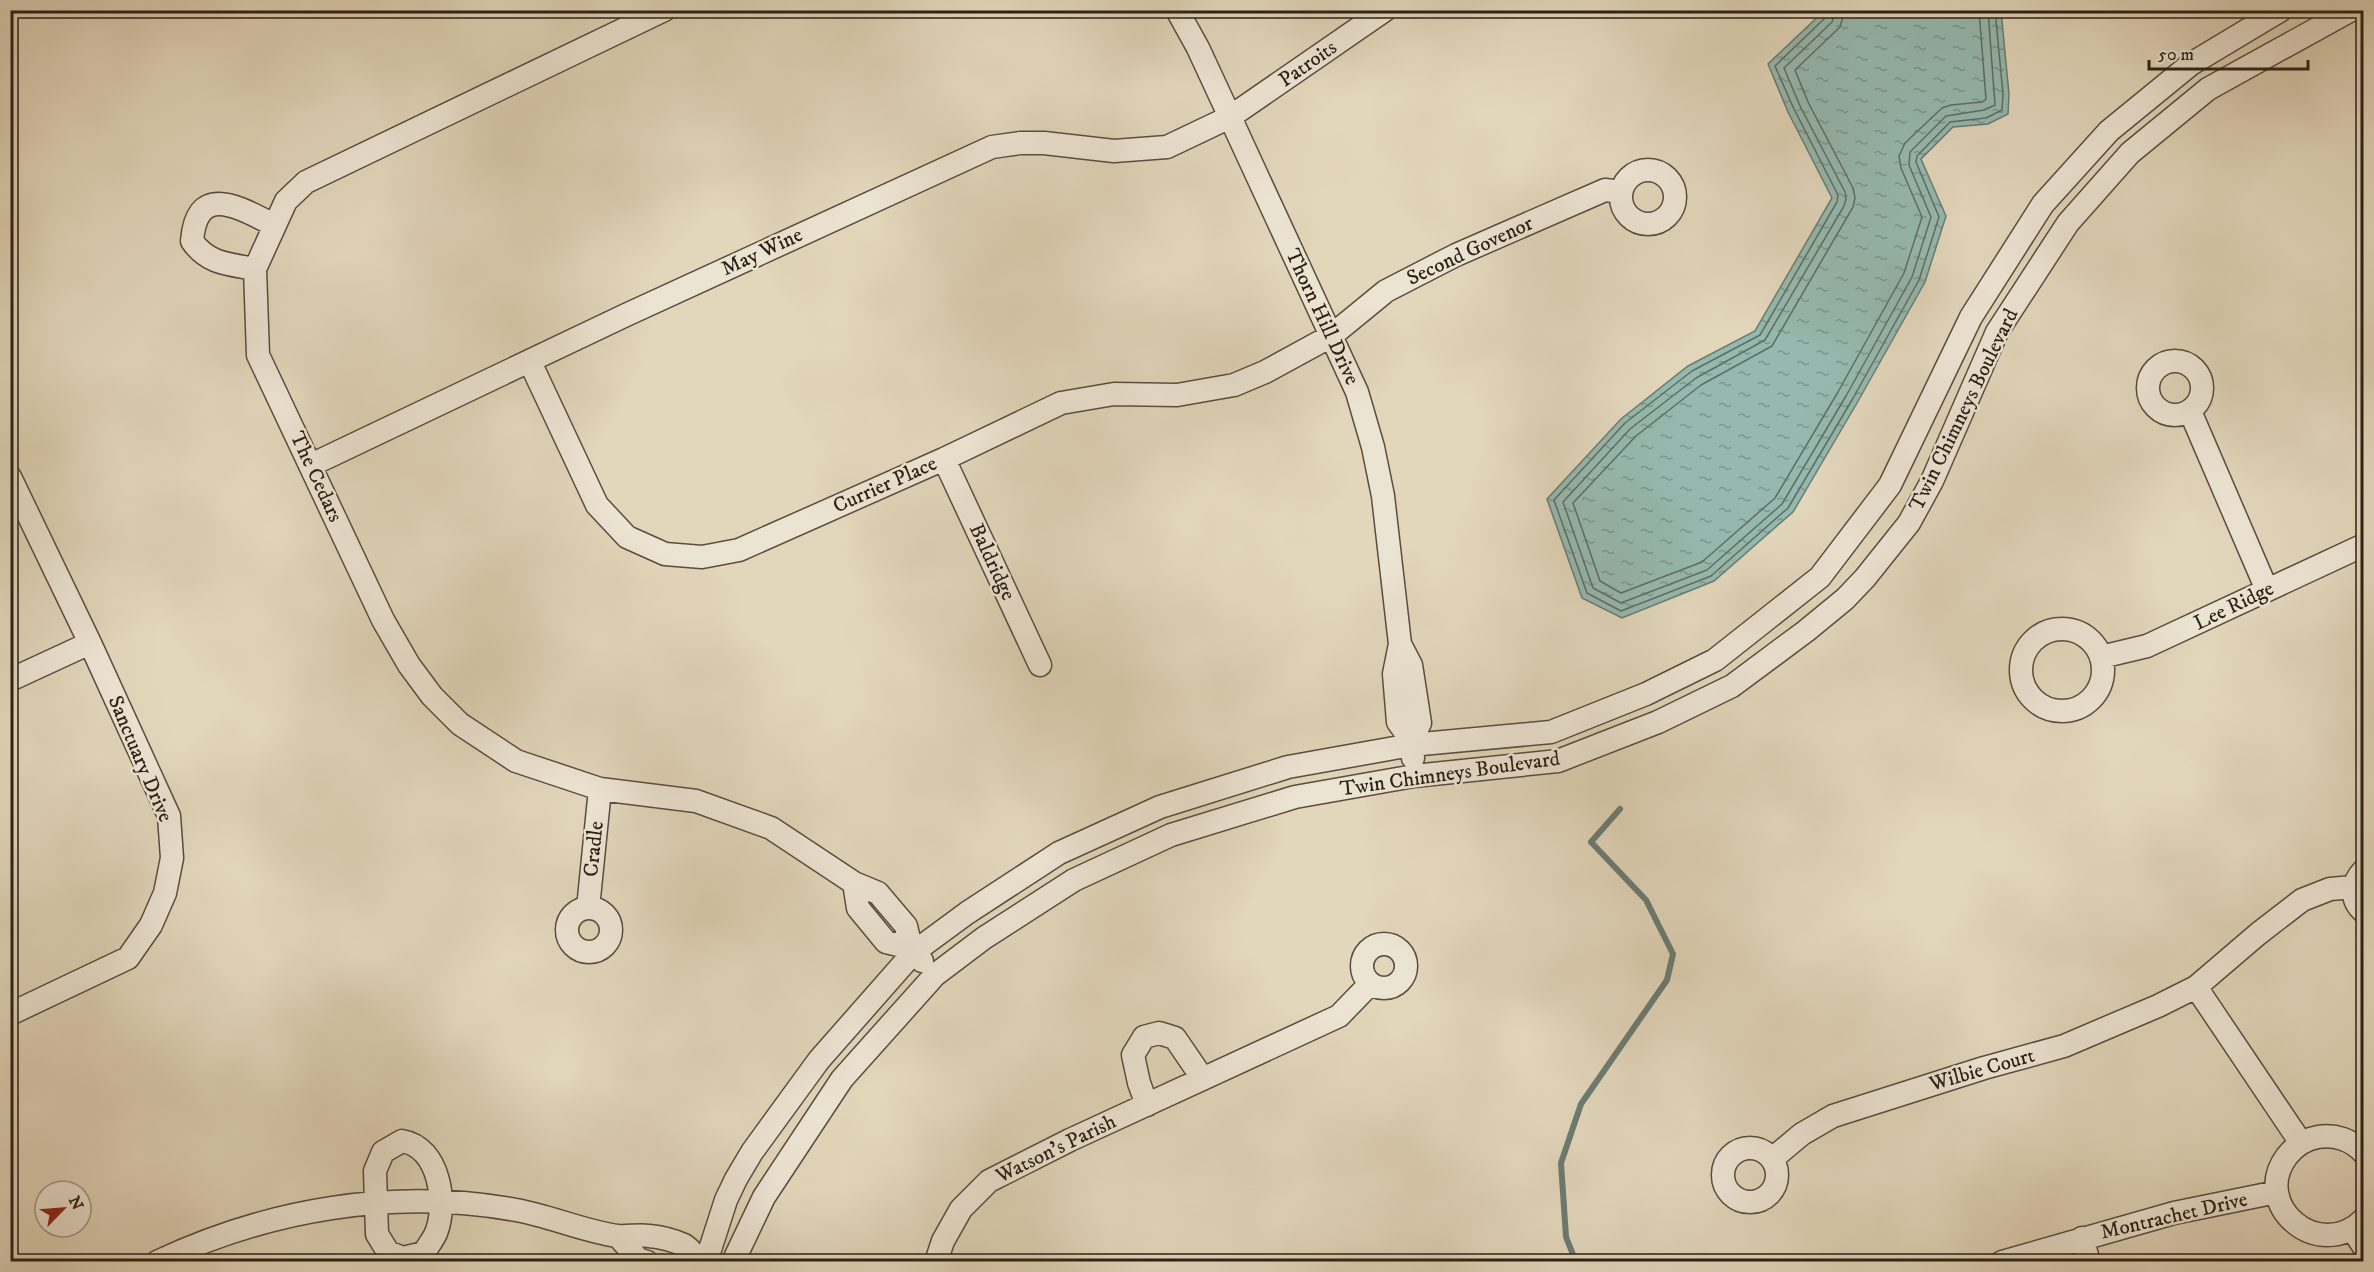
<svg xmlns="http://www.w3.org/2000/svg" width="2374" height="1272" viewBox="0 0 2374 1272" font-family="'IM FELL DW Pica',serif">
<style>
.water{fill:url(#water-ripples);stroke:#6b7c72;stroke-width:1.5}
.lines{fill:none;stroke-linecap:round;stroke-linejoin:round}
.shore{stroke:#606d62;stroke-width:1.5}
.stream{stroke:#6b7c72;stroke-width:6}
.street-casing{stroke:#594e3f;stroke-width:25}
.street{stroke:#ece4d3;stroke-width:22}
.labels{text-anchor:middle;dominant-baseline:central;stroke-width:5;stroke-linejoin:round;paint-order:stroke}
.street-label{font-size:21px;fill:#2b2116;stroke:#ece4d3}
</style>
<defs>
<pattern id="water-ripples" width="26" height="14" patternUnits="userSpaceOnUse" patternTransform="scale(1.5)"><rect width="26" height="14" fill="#95b9af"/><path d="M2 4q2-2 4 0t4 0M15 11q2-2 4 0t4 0" fill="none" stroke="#7a968d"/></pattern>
</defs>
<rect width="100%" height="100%" fill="#e2d6bb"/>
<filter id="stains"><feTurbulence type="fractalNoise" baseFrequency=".00333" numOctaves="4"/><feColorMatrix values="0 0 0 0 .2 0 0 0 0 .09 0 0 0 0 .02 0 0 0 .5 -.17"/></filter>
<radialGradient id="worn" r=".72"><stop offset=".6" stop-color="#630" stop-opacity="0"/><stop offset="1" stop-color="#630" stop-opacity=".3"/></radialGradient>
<path class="water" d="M1825 10 2001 11 2009 94 2008 114 1988 124 1953 127 1921 159 1946 216 1925 282 1857 403 1793 512 1714 581 1622 618 1582 598 1547 499 1621 419 1688 366 1755 331 1832 198 1788 112 1768 64Z"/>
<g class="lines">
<path class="shore" d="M1828 10 1826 17 1775 66 1794 109 1838 195 1837 202 1760 335 1692 371 1625 423 1554 500 1587 593 1621 611 1711 576 1788 508 1852 400 1919 280 1939 217 1916 162 1917 156 1950 122 1986 118 2002 110 2003 94 1995 10
M1836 10 1832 22 1784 68 1800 106 1845 192 1846 199 1844 206 1765 340 1696 378 1630 429 1563 502 1593 588 1621 603 1707 570 1782 504 1846 396 1912 277 1931 217 1909 165 1910 152 1946 116 1984 110 1995 105 1988 10
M1845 10 1840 27 1795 70 1808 102 1853 188 1855 198 1853 207 1772 346 1701 385 1636 436 1573 503 1600 581 1621 593 1702 562 1775 498 1838 392 1904 273 1922 217 1901 168 1899 156 1905 143 1942 108 1951 105 1982 102 1986 99 1979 10"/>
<path class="stream" d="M1576 1262 1566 1237 1561 1163 1581 1104 1667 980 1673 954 1646 900 1591 842 1620 809"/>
<g class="street-casing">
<path id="street" d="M664 10 306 182 286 201 255 269 258 355 383 620 409 665 432 696 460 724 516 761 600 789 696 801 771 828 854 883 878 893 906 926 911 948 922 961
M1177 10 1198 48 1230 117 1357 392 1373 447 1383 496 1400 644 1394 674 1398 722 1411 740 1413 758
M1621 197a27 27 0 1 1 54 0a27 27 0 1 1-54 0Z
M255 269C228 264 208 264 192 241 197 181 240 208 274 225
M2148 388a27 27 0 1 1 54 0a27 27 0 1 1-54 0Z
M530 362 597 505 627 537 665 554 702 557 739 550 944 459 1061 403 1114 394 1177 395 1234 385 1265 372 1331 336 1386 291 1456 255 1605 190 1621 192
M2190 411 2267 590
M944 459 1040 665
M311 465 626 315 992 147 1020 143H1044L1114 151 1167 147 1230 117 1385 10
M10 477 90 643 169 816 172 858 165 893 151 925 128 958 10 1014
M2021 670a41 41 0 1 1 82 0a41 41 0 1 1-82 0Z
M1400 644 1411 665 1420 723 1411 740
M2101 657 2147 646 2364 545
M10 680 90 643
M2364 870C2351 883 2350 900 2364 912
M854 883 858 908 886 942 911 948
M567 930a22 22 0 1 1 44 0a22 22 0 1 1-44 0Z
M588 908 600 789
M1362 966a22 22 0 1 1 44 0a22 22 0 1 1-44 0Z
M2196 987 2301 1143
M1147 1105 1139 1083 1133 1055 1144 1037 1159 1033 1175 1038 1203 1079
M402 1141C439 1147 448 1203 436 1233 433 1240 427 1247 424 1253L403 1258 388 1252 377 1234 375 1171 383 1152Z
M1723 1175a27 27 0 1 1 54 0a27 27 0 1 1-54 0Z
M2364 1153C2352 1140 2335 1134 2318 1137 2306 1139 2295 1146 2287 1156 2250 1205 2319 1264 2364 1219
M1772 1159 1802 1134 1833 1116 1984 1068 2064 1046 2158 1006 2196 987 2258 934 2302 900 2330 889 2353 887
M2352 1229 2364 1247
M618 1236 638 1259 647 1262
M2082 1238 2089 1262
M157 1262C269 1209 394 1188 516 1210 550 1216 583 1231 617 1236 628 1237 639 1234 649 1236 660 1237 675 1241 684 1245 690 1248 695 1256 700 1262
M706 1262 726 1200 736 1179 752 1152 819 1060 914 952 967 913 1059 853 1160 807 1288 767 1411 745 1551 732 1646 694 1715 660 1820 577 1890 485 1971 317 2043 204 2109 131 2191 64 2281 10
M733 1262 764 1197 842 1079 935 975 984 938 1074 880 1171 835 1295 797 1414 776 1558 761 1658 722 1732 686 1806 631 1845 599 1865 578 1909 523 1932 481 1997 332 2068 223 2130 153 2208 89 2351 10
M936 1262 943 1241 961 1209 989 1181 1070 1140 1339 1016 1370 984
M2002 1262 2174 1213 2277 1192"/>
</g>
<use href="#street" class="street"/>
</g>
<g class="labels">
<g class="street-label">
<text transform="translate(1308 64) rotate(-35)">Patroits</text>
<text transform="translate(1470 251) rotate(-25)">Second Govenor</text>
<text transform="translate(762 252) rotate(-25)">May Wine</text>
<text transform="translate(1322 317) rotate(65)">Thorn Hill Drive</text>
<text transform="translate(1964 410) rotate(-64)">Twin Chimneys Boulevard</text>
<text transform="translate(316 477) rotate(65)">The Cedars</text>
<text transform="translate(885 485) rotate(-24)">Currier Place</text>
<text transform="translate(992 562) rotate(65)">Baldridge</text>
<text transform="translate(2234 606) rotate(-26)">Lee Ridge</text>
<text transform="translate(140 759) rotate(67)">Sanctuary Drive</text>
<text transform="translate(1450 774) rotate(-8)">Twin Chimneys Boulevard</text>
<text transform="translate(594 849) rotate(-84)">Cradle</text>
<text transform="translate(1982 1070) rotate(-16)">Wilbie Court</text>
<text transform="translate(1056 1149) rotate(-26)">Watson's Parish</text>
<text transform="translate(2174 1216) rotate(-13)">Montrachet Drive</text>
</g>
</g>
<rect width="2374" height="1272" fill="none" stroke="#e2d6bb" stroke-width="36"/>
<rect x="12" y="12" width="2350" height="1248" fill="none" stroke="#2b2116" stroke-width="3"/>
<rect x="18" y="18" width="2338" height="1236" fill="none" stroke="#2b2116" stroke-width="1.5"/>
<g transform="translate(63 1209) rotate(65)"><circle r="28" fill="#ece4d3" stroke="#9f9687" stroke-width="1.5"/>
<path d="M0-4.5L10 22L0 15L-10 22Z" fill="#8f2418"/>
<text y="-9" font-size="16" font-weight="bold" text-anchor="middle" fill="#2b2116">N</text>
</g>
<path d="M2149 60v9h159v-9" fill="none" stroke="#2b2116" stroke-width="3"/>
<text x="2158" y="60" font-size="18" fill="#2b2116" stroke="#ece4d3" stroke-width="4.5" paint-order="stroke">50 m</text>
<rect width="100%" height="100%" filter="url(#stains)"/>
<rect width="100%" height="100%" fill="url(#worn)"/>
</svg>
